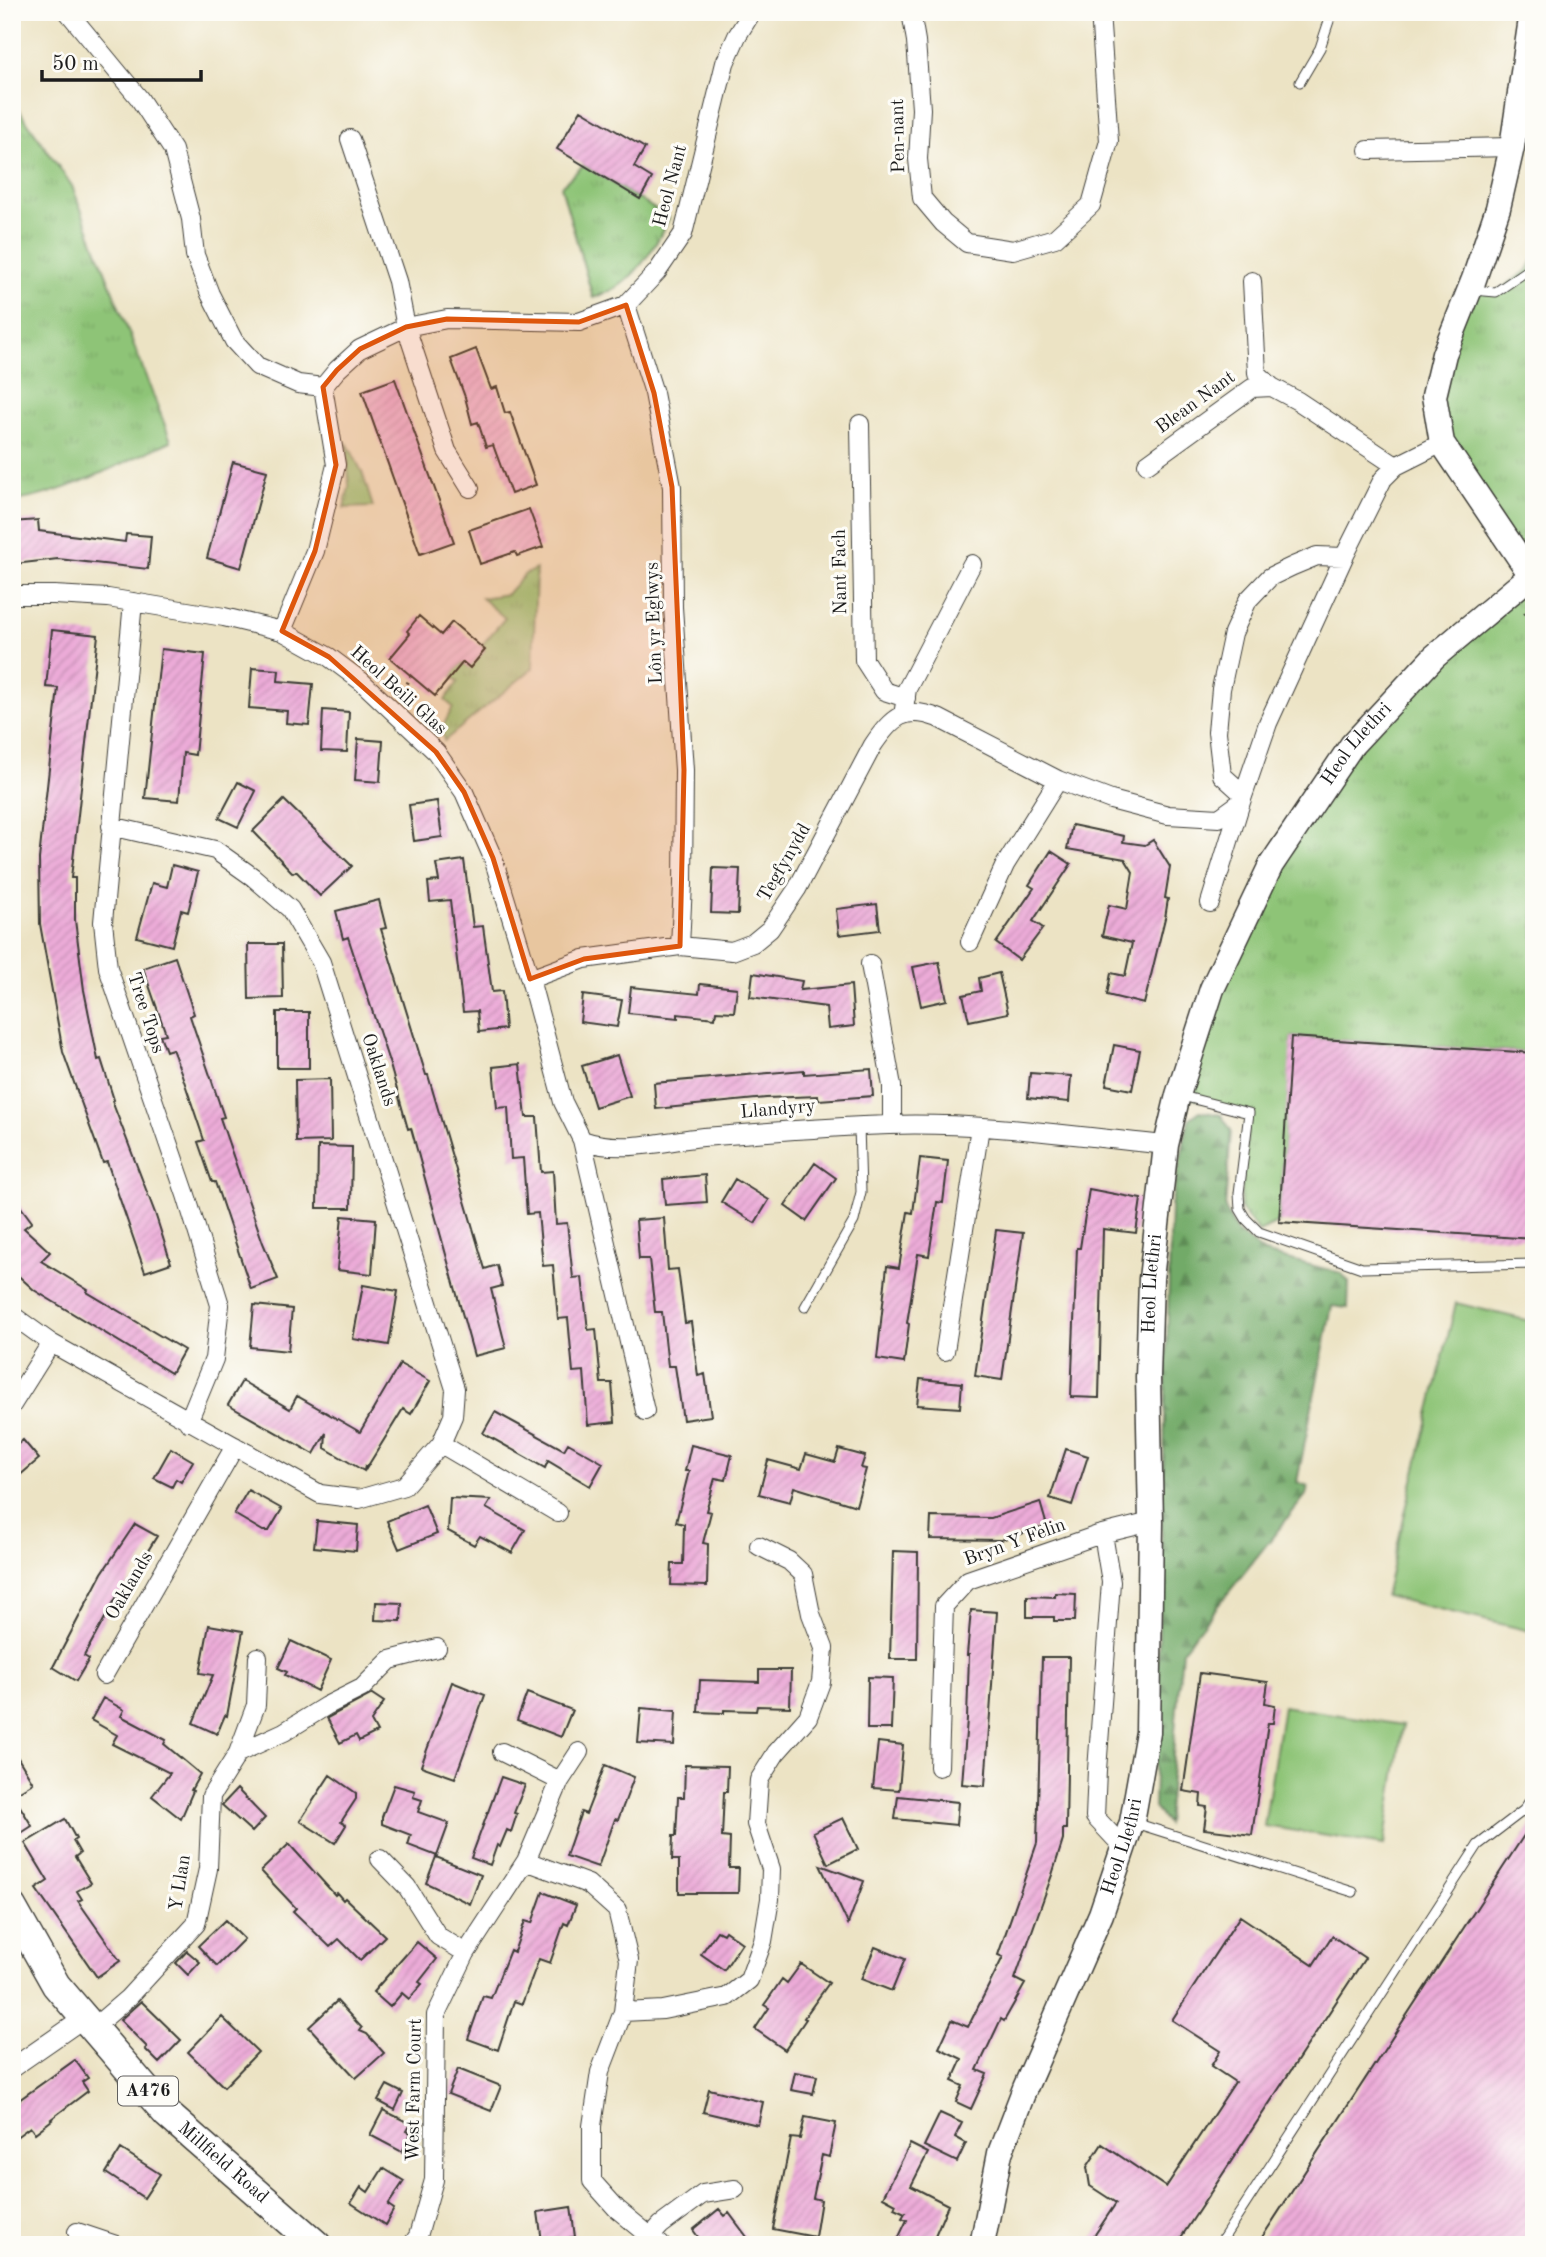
<svg xmlns="http://www.w3.org/2000/svg" width="1546" height="2257" viewBox="0 0 1546 2257" font-family="'Old Standard TT',serif">
<style>
.grass{fill:url(#grass-tufts);stroke:#55704a;stroke-width:2}
.forest{fill:url(#forest-firs);stroke:#476342;stroke-width:2}
.pitch{fill:#8ec477;stroke:#55704a;stroke-width:2}
.building{fill:url(#building-hatch)}
.lines{fill:none;stroke-linecap:round;stroke-linejoin:round}
.lane-casing{stroke:#3b3a35;stroke-width:11}
.street-casing{stroke:#3b3a35;stroke-width:20}
.secondary-casing{stroke:#3b3a35;stroke-width:27}
.primary-casing{stroke:#3b3a35;stroke-width:31}
.path{stroke:#3b3a35;stroke-width:3.5;stroke-dasharray:2 5;stroke-linecap:butt}
.lane{stroke:#fff;stroke-width:9}
.street{stroke:#fff;stroke-width:18}
.secondary{stroke:#fff;stroke-width:24}
.primary{stroke:#fff;stroke-width:28}
.marked{fill:#de560d;fill-opacity:0.2;stroke:#de560d;stroke-width:5;stroke-linejoin:round}
.labels{text-anchor:middle;dominant-baseline:central;stroke-width:6;stroke-linejoin:round;paint-order:stroke}
.shield{fill:#fdfcf7;stroke:#605f5e;stroke-width:2}
.shield-label{font-size:18px;font-weight:bold;fill:#1c1c1c}
.street-label{font-size:19px;fill:#1c1c1c;stroke:#fdfcf7}
</style>
<defs>
<pattern id="grass-tufts" width="24" height="20" patternUnits="userSpaceOnUse" patternTransform="scale(1.75)"><rect width="24" height="20" fill="#8ec477"/><path d="M3 7l-1-3M5 7V3M7 7l1-3M15 17l-1-3M17 17v-4M19 17l1-3" fill="none" stroke="#7aa866"/></pattern>
<pattern id="forest-firs" width="22" height="20" patternUnits="userSpaceOnUse" patternTransform="scale(1.75)"><rect width="22" height="20" fill="#72aa68"/><path d="M5 1l3.5 6h-7zM16 11l3.5 6h-7z" fill="#5d8a55"/></pattern>
<pattern id="building-hatch" width="6" height="6" patternUnits="userSpaceOnUse" patternTransform="scale(1.75)"><rect width="6" height="6" fill="#ecabd8"/><path d="M-1 1l2-2M0 6l6-6M5 7l2-2" fill="none" stroke="#ca93b9"/></pattern>
</defs>
<rect width="100%" height="100%" fill="#fdfcf7"/>
<filter id="ink" filterUnits="userSpaceOnUse"><feTurbulence type="fractalNoise" baseFrequency=".0143" numOctaves="2"/><feDisplacementMap in="SourceGraphic" scale="14" xChannelSelector="R" yChannelSelector="G"/><feConvolveMatrix kernelMatrix="1 2 1 2 8 2 1 2 1" color-interpolation-filters="sRGB"/></filter>
<filter id="wash" filterUnits="userSpaceOnUse"><feTurbulence type="fractalNoise" baseFrequency=".00686" numOctaves="4" result="noise"/><feDisplacementMap in="SourceGraphic" scale="28" xChannelSelector="R" yChannelSelector="G"/><feGaussianBlur stdDeviation="1.57" result="paint"/><feColorMatrix in="noise" values="0 0 0 0 0 0 0 0 0 0 0 0 0 0 0 0 0 1.4 0 .05"/><feComposite in="paint" operator="in"/></filter>
<g filter="url(#wash)">
<rect width="100%" height="100%" fill="#ece3c4"/>
<path class="grass" d="M12 100 72 186 171 441C126 461 59 497 12 501Z
M584 165 669 218C658 242 641 270 619 286 612 291 602 294 593 298L561 186Z
M1534 258V1053L1292 1037 1279 1222 1259 1232 1240 1209 1249 1114 1178 1095 1212 988 1352 745 1531 576 1442 443 1434 396 1470 290 1496 292 1528 270Z
M347 443 362 472 373 507 344 508 349 487Z
M536 569 533 668 444 741 442 728 453 707 445 700 458 682 451 676 463 662 469 667 485 650 481 646 505 618 481 598 507 594 525 574Z"/>
<path class="forest" d="M1200 1111 1221 1115 1231 1130 1225 1209 1236 1231 1264 1253 1341 1273 1349 1282 1348 1308 1332 1306 1297 1482 1308 1486 1306 1495 1182 1651 1167 1824 1154 1808 1171 1205 1189 1119Z"/>
<path class="pitch" d="M1456 1303 1534 1322V1632L1385 1596Z
M1283 1706 1403 1725 1384 1845 1264 1826Z"/>
<g id="blocks">
<path class="building" d="M581 110 645 148 634 167 652 178 640 199 557 149Z
M476 349 491 389 497 387 505 413 510 412 536 485 511 494 493 445 486 447 478 422 472 424 465 397 451 359Z
M395 379 454 542 420 554 362 391Z
M233 462 267 471 241 568 207 558Z
M529 509 543 547 517 556 515 552 480 564 469 530Z
M38 520 39 531 125 542 126 534 151 536 148 569 58 559 15 564 12 522Z
M419 616 441 635 452 622 485 650 470 668 463 662 435 696 390 658 410 634 407 631Z
M52 630 98 635 71 878H75V920L84 990 98 1060 101 1059 114 1100 112 1101 155 1213 171 1263 145 1272 107 1162 103 1163 63 1052 40 924 39 859 58 688 46 687Z
M161 649 205 654 195 755 183 753 179 801 145 798Z
M252 668 279 670 278 681 313 684 309 725 286 723 287 711 249 708Z
M323 710 349 712 347 752 321 751Z
M358 739 383 741 380 782 355 780Z
M238 782 256 791 238 827 219 818Z
M284 800 352 866 320 896 296 871 293 873 253 831Z
M437 801 442 837 414 841 409 805Z
M1072 825 1124 836 1123 842 1145 845 1153 840 1170 867 1165 898 1168 899 1165 918 1144 1004 1107 995 1111 973 1125 976 1132 943 1102 936 1109 905 1127 909 1133 872 1125 859 1067 849Z
M1051 851 1071 864 1033 921 1043 928 1019 960 996 943 1034 888 1029 885Z
M464 860 473 927 483 926 492 992 502 991 505 1029 479 1032 477 1011 463 1012 450 900 430 902 428 882 439 881 436 864Z
M172 865 198 872 188 912 181 910 172 946 137 937 152 883 167 887Z
M713 868 740 869 738 914 711 913Z
M379 900 386 928 381 929 426 1075H428L485 1269 497 1265 502 1286 491 1289 506 1348 474 1356 411 1128 408 1129 390 1065 348 937 343 939 336 911Z
M877 904 880 930 839 935 836 909Z
M248 944H282L283 998 249 999Z
M175 957 194 1014 190 1016 224 1117 220 1118 263 1243 278 1279 251 1289 215 1182H212L198 1142 204 1140 181 1072 172 1049 166 1051 160 1035 166 1034 143 968Z
M939 962 947 1000 921 1006 913 967Z
M753 973 802 981 800 990 851 985 854 1026 828 1029 826 1007 750 997Z
M999 973 1008 1013 969 1021 963 995 981 991 979 978Z
M700 984 737 988 734 1012 716 1011 715 1018 678 1014V1018L628 1013 631 987 699 994Z
M583 995 622 1000 617 1027 580 1022Z
M277 1012H309V1068H277Z
M1291 1037 1534 1053V1239L1279 1222Z
M1114 1045 1140 1050 1132 1090 1106 1085Z
M617 1055 630 1096 595 1107 582 1066Z
M520 1064 526 1117H537L541 1172 553 1171 556 1224 567 1223 573 1278 582 1277 588 1330 596 1329 601 1383H612L615 1422 588 1425 584 1371 573 1372 568 1318 558 1319 553 1265 543 1266 538 1213 527 1214 523 1158 511 1159 508 1107 497 1108 493 1067Z
M871 1069 873 1096 819 1100 818 1096 766 1098 656 1109 654 1083 804 1070V1074Z
M1030 1073 1071 1076 1069 1102 1028 1098Z
M330 1079 331 1141 296 1142 295 1080Z
M318 1146 352 1147 351 1208H317Z
M920 1158 948 1161 943 1203 937 1202 929 1256 918 1254 907 1323 909 1324 904 1363 877 1359 887 1266 899 1268 908 1212 913 1213Z
M815 1163 836 1178 806 1221 785 1206Z
M705 1175 707 1202 665 1205 663 1179Z
M735 1179 769 1200 755 1223 721 1202Z
M1089 1189 1141 1199 1136 1233 1103 1229 1099 1398 1071 1397 1077 1248H1080Z
M12 1195 32 1222 24 1228 50 1252 41 1261 88 1290 87 1292 184 1350 171 1373 34 1290 12 1270Z
M342 1216 376 1219 372 1274 337 1270Z
M664 1218 668 1270 678 1269 685 1323 691 1322 698 1376 705 1374 711 1416 683 1420 675 1366H668L662 1312H655L649 1259H639L636 1220Z
M996 1230 1023 1233 1002 1380 975 1376Z
M363 1285 398 1291 389 1345 353 1339Z
M254 1305 292 1309 288 1351 250 1347Z
M400 1364 430 1381 411 1414 403 1409 366 1469 365 1465 364 1471 325 1448 326 1433 314 1454 228 1405 242 1381 290 1409 297 1396 360 1432Z
M920 1379 962 1383 960 1408 917 1405Z
M495 1412 564 1450 568 1443 603 1463 590 1486 548 1461 545 1468 483 1433Z
M23 1440 39 1459 12 1482V1449Z
M691 1445 732 1455 726 1480 715 1478 706 1511 711 1512 703 1543 708 1544 707 1586 671 1585 672 1564H683L684 1524 676 1522 689 1471H685Z
M171 1448 193 1461 181 1482 176 1479 172 1487 154 1478Z
M839 1449 865 1456 861 1468 866 1469 856 1506 794 1487 790 1502 759 1494 768 1460 801 1469 806 1454 835 1462Z
M1066 1449 1088 1456 1072 1505 1050 1498Z
M248 1490 282 1509 269 1531H263L234 1514Z
M450 1498 491 1500 486 1508 525 1530 512 1553 480 1536 474 1545 448 1531Z
M1040 1502 1047 1526 1001 1540 930 1539 931 1517 991 1518Z
M425 1505 437 1534 399 1549 387 1521Z
M317 1521 358 1525 356 1551 314 1547Z
M135 1524 157 1536 118 1599 116 1598 84 1656 89 1659 76 1681 53 1667 102 1573Z
M893 1551 918 1552 917 1659H890Z
M1055 1593 1076 1594 1075 1621H1054V1617H1027V1596L1055 1597Z
M376 1602 402 1603 401 1621 375 1620Z
M971 1610 997 1612 985 1786 962 1784 967 1719 969 1655H967Z
M209 1625 243 1631 227 1716 225 1715 217 1734 193 1723 213 1675 200 1673Z
M291 1641 331 1660 317 1691 285 1675 287 1672 278 1668Z
M1042 1657H1069L1066 1829H1063V1840L1052 1875 1015 1979 1025 1984 1004 2021 1001 2019 977 2070 987 2074 971 2109 956 2102 963 2086 952 2081 962 2059 939 2048 952 2020 968 2027 1003 1957 998 1955 1037 1843Z
M759 1670H791L790 1707 757 1706 756 1711 724 1710V1713L698 1712 700 1680 759 1682Z
M1200 1673 1268 1682 1265 1703 1275 1705 1273 1723H1268L1252 1835 1204 1829 1207 1807 1200 1806 1201 1794 1183 1791Z
M868 1677 893 1678 891 1729H867Z
M452 1682 485 1695 455 1778 421 1766Z
M527 1693 572 1710 561 1737 517 1720Z
M372 1694 384 1702 371 1721 377 1732 359 1741 356 1735 340 1743 327 1718Z
M103 1698 124 1710 121 1716 166 1740 164 1744 200 1774 191 1790 193 1791 181 1819 152 1796 170 1773 112 1744 117 1735 91 1720Z
M641 1708 676 1711 674 1745 638 1743Z
M878 1742 903 1745 899 1790 873 1788Z
M12 1748 33 1783 13 1795 32 1826 12 1839Z
M605 1765 634 1777 618 1820 615 1819 598 1867 566 1856 581 1812 586 1814Z
M685 1765 728 1766 727 1792H724L722 1837 730 1838 729 1868H739L738 1893H679V1860H672L673 1836H676L678 1797H684Z
M330 1775 356 1793V1799L341 1822 346 1825 335 1843 300 1821Z
M501 1777 525 1785 514 1813 517 1814 511 1832 507 1830 500 1847 497 1845 490 1865 471 1858Z
M394 1785 415 1791 413 1797 422 1800 418 1812 449 1823 437 1856 408 1845 411 1835 382 1824V1817Z
M237 1789 265 1818 252 1832 222 1805Z
M898 1796 958 1802 956 1825 895 1819Z
M843 1818 858 1849 828 1864 813 1832Z
M65 1819 76 1839 73 1841 80 1853 75 1857 91 1883 77 1891 82 1899 78 1901 120 1961 97 1977 36 1889 48 1881 25 1843Z
M1534 1820V2245H1257Z
M289 1844 335 1895 337 1893 343 1900 345 1898 385 1936 360 1960 339 1939 330 1947 293 1911 296 1908 261 1871Z
M436 1857 481 1875 470 1904 426 1883Z
M820 1865 864 1881 848 1924Z
M543 1892 576 1905 568 1925 564 1923 550 1963 539 1959 522 2004 514 2001 498 2050 468 2039 483 1996 491 1998 510 1950 514 1952 525 1921 532 1923Z
M1240 1916 1313 1965 1332 1936 1365 1958 1176 2245H1088L1116 2203 1090 2186 1087 2167 1102 2144 1166 2187 1235 2082 1211 2066 1220 2051 1172 2020Z
M225 1920 244 1939 217 1966 198 1946Z
M717 1931 723 1934 725 1931 742 1943 724 1970 701 1954Z
M417 1942 437 1959 419 1982 422 1984 409 1999 402 1993 390 2007 373 1992Z
M875 1947 905 1959 892 1991 861 1979Z
M187 1951 200 1962 188 1975 176 1963Z
M801 1964 829 1983 804 2018 806 2019 785 2050 755 2029 769 2008 764 2005 769 1998 782 1979 787 1983Z
M141 2001 181 2040 159 2063 145 2049 147 2047 120 2020Z
M337 2001 362 2028 360 2031 367 2034 384 2053 356 2078 309 2027Z
M222 2017 258 2052 224 2087 188 2052Z
M75 2060 88 2078 82 2082 88 2091 51 2119 52 2120 35 2133 30 2127 12 2140V2105Z
M458 2069 501 2086 491 2111 448 2094Z
M795 2072 817 2076 813 2094 791 2090Z
M387 2085 403 2093 395 2110 378 2101Z
M709 2089 763 2102 758 2125 703 2112Z
M383 2110 411 2124 407 2131 411 2133 402 2152 370 2135Z
M940 2113 962 2123 955 2137 966 2143 957 2162 924 2146Z
M805 2117 836 2123 829 2157 822 2155 813 2198 821 2200 815 2237 773 2229 791 2138 800 2139Z
M910 2144 928 2153 911 2186 948 2205 931 2245H895L907 2220 902 2218 905 2213 894 2208 896 2204 883 2197Z
M121 2149 160 2174 144 2198 106 2173Z
M383 2168 404 2181 388 2205 394 2209 385 2225 351 2203 361 2187 368 2192Z
M571 2207 575 2237 542 2242 538 2212Z
M719 2209 725 2216 729 2213 753 2245H704L693 2230Z"/>
</g>
</g>
<g filter="url(#ink)">
<use href="#blocks" fill-opacity="0" stroke="#3b3a35" stroke-width="2"/>
<g class="lines">
<g class="lane-casing">
<path id="lane" d="M1300 82 1320 48 1332 12
M1473 290 1496 292 1528 270 1534 258
M1178 1095 1249 1113 1239 1193 1240 1209 1246 1219 1259 1232 1362 1268 1534 1264
M805 1307 854 1221 861 1192 859 1126
M1135 1823 1353 1892
M1219 2245 1478 1845 1524 1810 1534 1794"/>
</g>
<g class="street-casing">
<path id="street" d="M68 12 139 98 173 150 191 219 195 255 210 294 234 341 257 366 298 384 323 387
M911 12 916 41 921 109 918 159 922 198 943 223 967 243 1013 250 1055 238 1091 205 1109 141 1100 12
M350 139 397 281 406 327 447 451 470 488
M1368 150 1512 147
M1252 281 1257 373 1272 387
M626 305 654 393 672 487 673 607 684 770 683 884 680 946
M860 424 864 660 884 691 906 698
M1147 464 1252 388 1272 387 1298 401 1396 466
M12 595H54L108 598 224 617 282 631 329 657 361 681 436 752 464 792 493 858 530 979 563 1102 582 1140C620 1154 663 1141 703 1137 765 1132 827 1127 889 1125 982 1122 1075 1136 1166 1145
M133 602 103 922 108 968 186 1195 220 1305 214 1359 188 1422
M282 631 315 551 336 465 323 387 337 370 360 349 406 327 447 319 579 322 626 305 657 272 683 234 725 63 737 36 752 12
M904 709 907 689 972 564
M1243 794 1222 775 1217 732 1221 689 1233 633 1248 600 1270 577 1293 566 1317 556 1344 557
M1210 903 1241 802 1268 723 1344 557 1383 479 1396 466 1442 443
M970 942 1005 865 1058 780
M870 964 892 1086V1125
M530 979 584 959 680 946 732 951 753 943 770 929 797 889 873 745C892 717 905 705 938 718L1058 780 1111 800 1168 815 1219 818 1241 802
M582 1140 645 1411
M12 1315 51 1343 320 1494 359 1499 404 1486 441 1444 453 1416 455 1389 321 962 290 909 253 877 215 850 111 826
M945 1351 980 1127
M12 1405 51 1343
M441 1444 558 1513
M1103 1534 1111 1582 1097 1770 1095 1817 1124 1848
M104 1675 235 1446
M502 1752 560 1781
M238 1753 284 1732 326 1706 362 1688 390 1660 437 1648
M939 1767 944 1606 968 1580 1098 1535 1151 1522
M380 1859 407 1887 438 1936 466 1953
M526 1861 560 1781 579 1752
M623 2012 600 2072 592 2126V2181L617 2209 661 2245
M93 2028 128 1998 196 1924 208 1869 211 1796 238 1753 256 1705 258 1657
M12 2068 84 2018
M77 2232 116 2245
M650 2237 661 2225 703 2194 735 2189
M412 2245 418 2236 434 2180 436 2015 466 1953 526 1861 588 1884 617 1910 629 1960 623 2012 663 2010 727 1997 749 1980 763 1941 770 1899 771 1869 756 1824 759 1780 776 1753 808 1717 821 1682 824 1648 811 1614 803 1574 789 1561 759 1546"/>
</g>
<g class="secondary-casing">
<g id="secondary">
<path d="M1531 575 1442 443 1434 396 1444 354 1474 279 1498 208 1512 147 1532 12"/>
<path id="s1" d="M982 2245 1000 2153 1025 2088 1101 1914 1132 1822 1148 1732 1151 1522 1148 1377 1151 1279 1166 1145 1178 1095 1212 989 1271 865 1352 745 1434 657 1534 573"/>
</g>
</g>
<g class="primary-casing">
<g id="primary">
<path id="s2" d="M12 1907 56 1985 167 2114 317 2245"/>
</g>
</g>
<path class="path" d="M12 430 16 440
M1524 614 1534 606
M401 696 411 676"/>
<use href="#lane" class="lane"/>
<use href="#street" class="street"/>
<use href="#secondary" class="secondary"/>
<use href="#primary" class="primary"/>
</g>
</g>
<path class="marked" d="M626 305 654 393 672 487 684 770 680 946 584 959 530 979 493 858 464 792 436 752 329 657 282 631 315 551 336 465 323 387 337 370 360 349 406 327 447 319 579 322Z"/>
<g class="labels">
<rect class="shield" x="118" y="2076.5" width="60" height="29" rx="5"/>
<g class="shield-label">
<text x="148" y="2091">A476</text>
</g>
<g class="street-label">
<text transform="translate(899 136) rotate(-91)">Pen-nant</text>
<text transform="translate(671 186) rotate(-75)">Heol Nant</text>
<text transform="translate(1196 403) rotate(-36)">Blean Nant</text>
<text transform="translate(841 572) rotate(-91)">Nant Fach</text>
<text transform="translate(655 623) rotate(-92)">Lôn yr Eglwys</text>
<text transform="translate(398 691) rotate(42)">Heol Beili Glas</text>
<text stroke="none"><textPath href="#s1" startOffset="1578">Heol Llethri</textPath></text>
<text transform="translate(785 863) rotate(-60)">Tegfynydd</text>
<text transform="translate(145 1013) rotate(72)">Tree Tops</text>
<text transform="translate(378 1070) rotate(72)">Oaklands</text>
<text transform="translate(778 1110) rotate(-5)">Llandyry</text>
<text stroke="none"><textPath href="#s1" startOffset="990">Heol Llethri</textPath></text>
<text transform="translate(1015 1543) rotate(-20)">Bryn Y Felin</text>
<text transform="translate(130 1586) rotate(-60)">Oaklands</text>
<text stroke="none"><textPath href="#s1" startOffset="424">Heol Llethri</textPath></text>
<text transform="translate(181 1883) rotate(-81)">Y Llan</text>
<text transform="translate(415 2090) rotate(-89)">West Farm Court</text>
<text stroke="none"><textPath href="#s2" startOffset="334">Millfield Road</textPath></text>
</g>
</g>
<rect width="1546" height="2257" fill="none" stroke="#fdfcf7" stroke-width="42"/>
<path d="M42 70v10h159v-10" fill="none" stroke="#1c1c1c" stroke-width="3.5"/>
<text x="52" y="70" font-size="21" fill="#1c1c1c" stroke="#fdfcf7" stroke-width="5" paint-order="stroke">50 m</text>
</svg>
